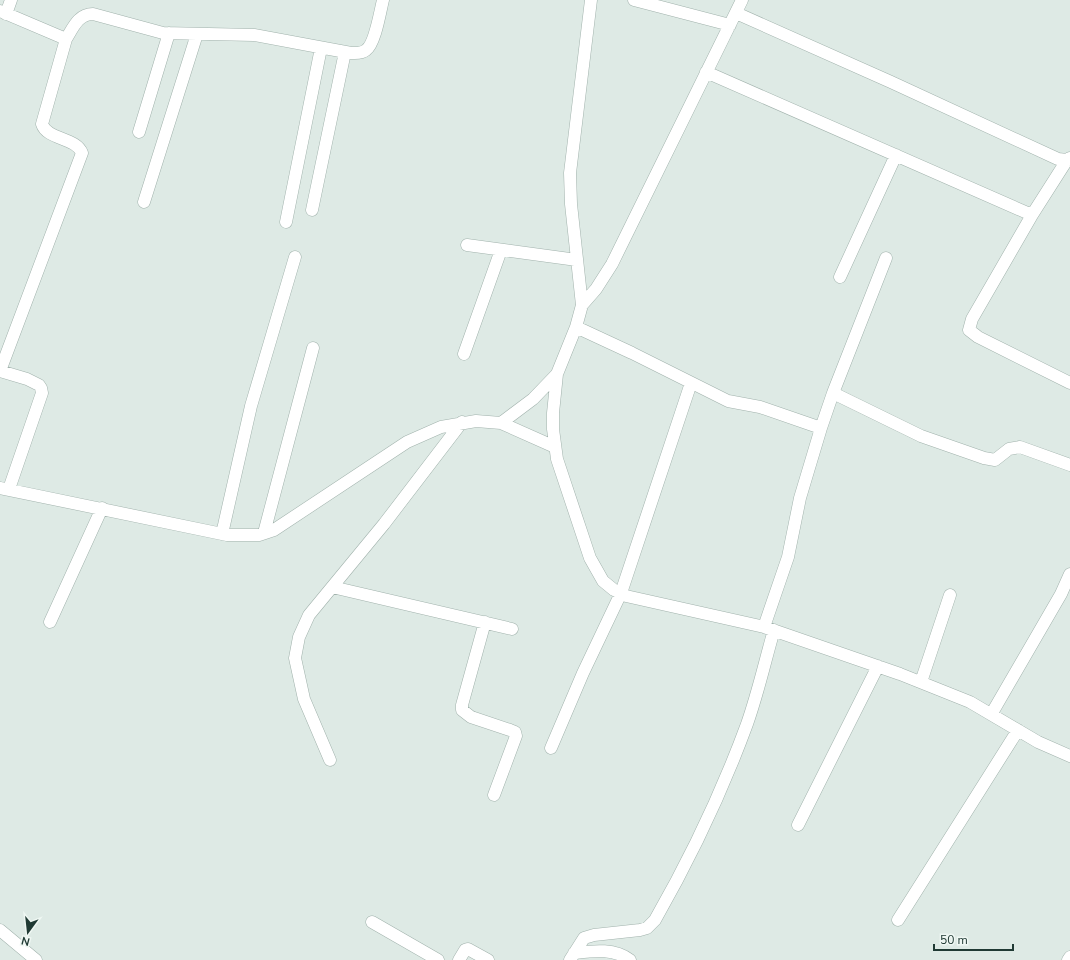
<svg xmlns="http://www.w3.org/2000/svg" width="1070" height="960" viewBox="0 0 1070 960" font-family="'Nunito Sans',sans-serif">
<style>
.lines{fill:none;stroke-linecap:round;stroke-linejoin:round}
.street-casing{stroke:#a1b2ac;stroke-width:13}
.street{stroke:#fff;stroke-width:12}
</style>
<rect width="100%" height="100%" fill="#deeae5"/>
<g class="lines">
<g class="street-casing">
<path id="street" d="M591 0 570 173 571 204 582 305 576 327 557 374 553 413V429L557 459 590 558 603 581 614 590 626 596 764 627 900 674 970 702 1038 742 1070 756
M634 0 730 25
M0 11 66 39 42 124C47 140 76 137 82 153L0 371
M736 13 891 82 1058 159 1067 160 1070 158
M6 14 11 0
M66 39C73 28 78 14 93 14L163 33 254 35 351 53C356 53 361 54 366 50 375 44 380 12 383 0
M706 72 1032 215 1067 160
M139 132 169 33
M144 202 197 34
M312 210 345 52
M1032 215 972 319 969 330 978 337 1070 383
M286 222 321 48
M467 245 577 260
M840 277 896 155
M582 305 596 289 612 264 742 0
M576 327 632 353 728 401 760 407 821 428
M464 354 501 250
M0 371 27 379 39 385 41 388 42 393 9 489
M833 393 921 436 984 458 995 460 1009 449 1020 447 1070 465
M501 423 533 399 557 374
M0 488 227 535H259L274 530 407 442 441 427 476 421 501 423 555 447
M264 533 313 348
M222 534 251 406 295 257
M332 587 512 629
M50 622 102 508
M485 622 462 705V710L471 717 510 730 515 732 516 736 494 795
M764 627 788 557 800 498 821 428 833 393 886 258
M921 682 950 595
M992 713 1061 594 1070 574
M551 748 583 673 621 593 691 383
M330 760 304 699 295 658 299 637 309 615 384 524 462 422
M798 825 878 666
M898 920 1018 730
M372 922 438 960
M0 930 36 960
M574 953C593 951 614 948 630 960
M459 960 465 950 468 949 488 960
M570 960 584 938 594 935 640 930 647 928 655 920C691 857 722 792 747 724 758 693 765 661 774 630
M1068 960 1070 957"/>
</g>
<use href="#street" class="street"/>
</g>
<g transform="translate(28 932) rotate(195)" stroke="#eff7f3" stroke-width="3" paint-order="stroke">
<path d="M0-3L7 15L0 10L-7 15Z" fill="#203a34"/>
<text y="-6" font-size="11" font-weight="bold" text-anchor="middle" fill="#203a34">N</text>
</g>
<path d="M934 944v6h79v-6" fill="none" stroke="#203a34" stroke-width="2"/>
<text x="940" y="944" font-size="12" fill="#203a34" stroke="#eff7f3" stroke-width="3" paint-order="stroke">50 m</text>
</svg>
